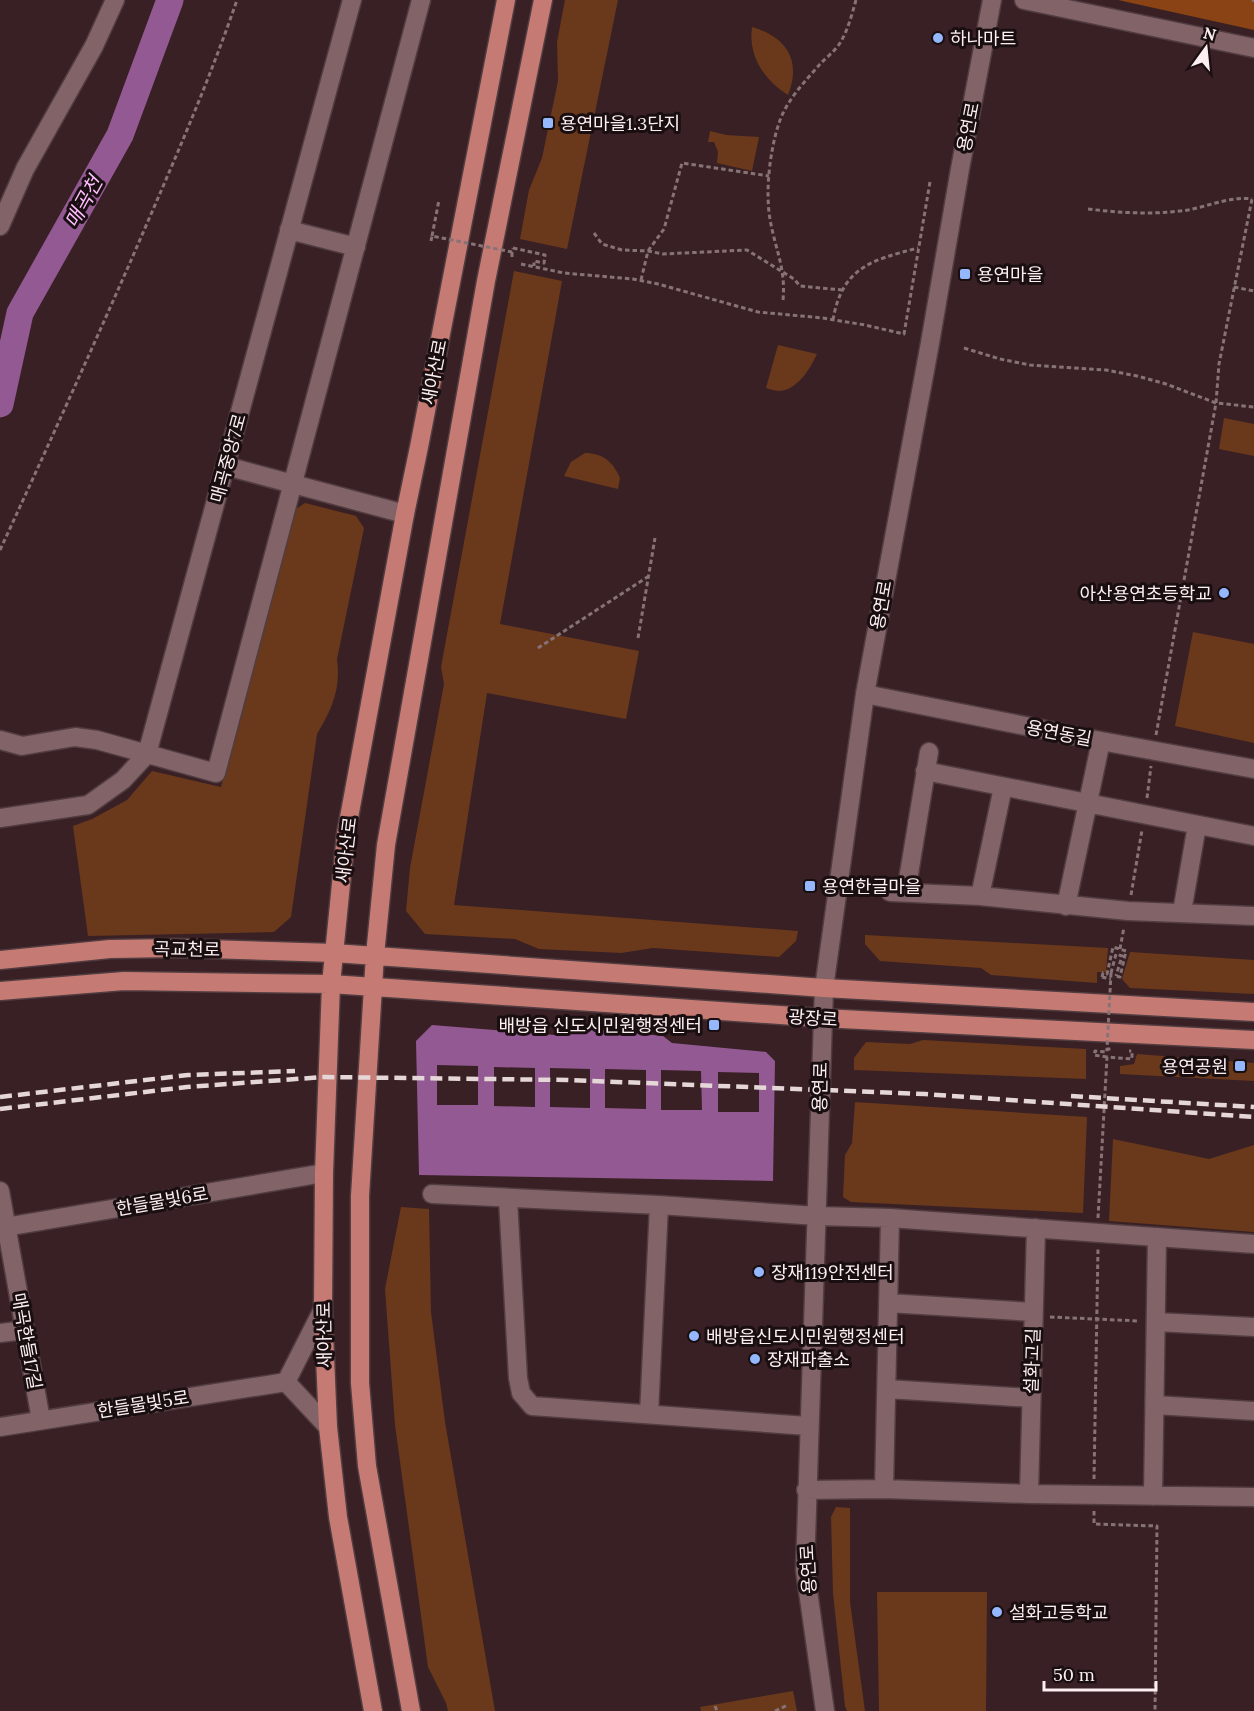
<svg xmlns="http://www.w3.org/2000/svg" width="1254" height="1711" viewBox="0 0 1254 1711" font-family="Lora,'Noto Sans KR',serif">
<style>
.green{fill:#6a391b}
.forest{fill:#894314}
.water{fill:#935993;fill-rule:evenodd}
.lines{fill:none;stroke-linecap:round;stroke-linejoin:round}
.river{stroke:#935993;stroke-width:27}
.minor-casing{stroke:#513c40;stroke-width:21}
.major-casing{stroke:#513c40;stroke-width:21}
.path{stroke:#877376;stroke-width:3;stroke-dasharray:4.5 3;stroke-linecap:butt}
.minor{stroke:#816368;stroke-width:18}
.major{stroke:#c57b74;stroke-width:18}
.rail{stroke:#e5d6d8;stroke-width:4.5;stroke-dasharray:12 6;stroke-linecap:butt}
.path-bridge{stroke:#877376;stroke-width:3;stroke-dasharray:4.5 3;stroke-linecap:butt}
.poi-dot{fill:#94b7fd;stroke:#190e10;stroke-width:2}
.labels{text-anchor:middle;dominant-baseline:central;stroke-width:6;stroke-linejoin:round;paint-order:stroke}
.poi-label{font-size:18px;fill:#fdeff1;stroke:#190e10;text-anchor:start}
.street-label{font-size:18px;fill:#fdeff1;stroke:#190e10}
.water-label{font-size:20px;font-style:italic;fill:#febcfe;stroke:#190e10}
</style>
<rect width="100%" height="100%" fill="#392025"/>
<path class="green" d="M565 0H618L567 249 520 239 529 190 542 158 558 81 557 42Z
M752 27C786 37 802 60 788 95 764 80 748 56 752 27Z
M710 131 726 135 759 137 752 171 717 163 718 152 714 142H708Z
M514 271 562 281 500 624 639 651 626 719 487 693 454 905 798 931 796 941 779 957 653 948 621 953 539 949 515 939 425 934 406 911 410 868 444 684 441 667Z
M778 345 817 354C810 369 798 389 780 391 776 391 770 389 766 388Z
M1224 418 1254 424V456L1219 449Z
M585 453C603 453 613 462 620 478L618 489 564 476 571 462Z
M305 503 356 516 364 528 337 659C341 689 332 709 317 734L291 917 274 932 88 936 73 826 92 819 127 800 152 771 221 787 296 509Z
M1193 632 1254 644V743L1175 726Z
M865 935 1108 948 1106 972H1097V983L991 975 981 968 880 961 865 944Z
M1130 952 1254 960V994L1130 988 1122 979Z
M923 1040 1086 1049V1079L854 1070V1058L866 1042 910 1044Z
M1137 1054 1254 1063V1081L1120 1074V1066L1134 1064Z
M855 1102 1087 1117 1083 1213 851 1202 843 1197 845 1155 852 1143Z
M1113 1139 1209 1159 1254 1145V1232L1109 1221Z
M401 1207 429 1209 431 1312 445 1422 495 1711H448L446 1703 428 1667 395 1425 385 1289Z
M836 1507 850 1508V1602L865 1711H847L845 1706 833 1593 831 1517Z
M877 1592H987L986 1711H879Z
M793 1691 797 1711H701L700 1707Z"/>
<path class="forest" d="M1118 0H1254V30Z"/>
<path class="water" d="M432 1025 555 1035 582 1028 663 1036 672 1043 766 1052 775 1061 773 1181 419 1175 416 1041ZM437 1065 478 1066V1105H437ZM494 1067 535 1068V1107L494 1106ZM550 1068 590 1069V1108L550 1107ZM605 1069 646 1070V1109L605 1108ZM661 1070 701 1071 702 1110H661ZM718 1072 759 1073V1112H718Z"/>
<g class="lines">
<path class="river" d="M0 404 20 313 120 135 170 0"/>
<g class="minor-casing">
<path id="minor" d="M1024 0 1254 48
M0 226 25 169 94 46 115 0
M289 230 356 247
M226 466 405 514
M865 694 1101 741 1254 769
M0 740 22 746 75 737 97 740 216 773 421 0
M925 771 1254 836
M0 818 88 805 123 780 147 754 352 0
M890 892 980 896 1128 911 1254 916
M906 892 929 752
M980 896 1003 787
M1066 906 1101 741
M1182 912 1197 825
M0 1191 41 1420
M432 1194 659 1205 817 1216 890 1218 1254 1244
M508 1199 518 1378 521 1393 532 1406 808 1426
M0 1228 324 1173
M888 1303 1033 1312
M1156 1322 1254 1327
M0 1333 25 1330
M286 1382 323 1309
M286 1382 328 1427
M887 1389 1031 1398
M1155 1405 1254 1411
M649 1414 659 1205
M0 1427 286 1382
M884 1489 890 1218
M806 1490 884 1489 1029 1494 1254 1497
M1029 1494 1036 1228
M1153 1496 1157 1237
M825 1711 805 1570 824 988 865 694 930 343 960 169 992 0"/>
</g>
<g class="major-casing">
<path id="major" d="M0 960 110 949 175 948 334 953 824 988 1254 1012
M0 991 124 981 331 984 822 1018 1254 1040
M373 1711 338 1517 328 1427 323 1309 324 1173 331 984 346 834 405 514 419 447 506 0
M411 1711 367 1466 360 1383V1196L375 955 386 845 486 281 543 0"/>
</g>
<path class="path" d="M1252 0 1254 1
M1088 209C1121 213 1154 215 1188 210 1209 206 1231 196 1252 199
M594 233 602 244 622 250 648 251 663 254 747 250 794 279 800 286 842 290
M432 236 439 200
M513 248 545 255 544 263 534 261V266
M512 257V252
M521 264 564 273 633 279 658 284 758 312 823 318 865 325 904 334 930 182
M641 280 648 251 664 229 682 163 769 176
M1234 287 1254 291
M783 300C786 268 775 249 770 219 765 191 770 150 779 123 786 101 806 80 821 63 827 57 835 51 840 43 848 30 852 14 856 0
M833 320C842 267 872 260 918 248
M964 348 1000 359 1030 365 1106 370 1137 376 1166 384 1216 403 1254 407
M0 550C44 455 87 360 129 265 167 177 206 90 237 0
M638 638 655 538
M538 648 649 576
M1156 735 1216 403 1219 364 1252 199
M1147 798 1151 766
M1131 895 1142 830
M1120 949 1124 927
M1111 973 1116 954 1122 956 1116 976
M1102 977 1103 973 1107 974 1113 947 1126 951 1120 977 1116 976
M1102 977 1111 979
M1107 1057 1094 1055 1095 1051 1107 1052V1049
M1098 1218 1107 1057 1132 1059V1051H1129
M1050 1317 1139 1321
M1094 1479 1098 1248
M1094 1511V1524L1157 1526 1155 1711
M715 1706 717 1711
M775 1711 788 1705"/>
<use href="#minor" class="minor"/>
<use href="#major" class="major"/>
<path class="rail" d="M1071 1096 1254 1107
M0 1097 188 1075 295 1071
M0 1109 187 1087 324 1077 568 1080 925 1094 1254 1117"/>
<path class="path-bridge" d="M431 241 432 236 512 252 513 248
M1111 973 1107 1049H1112"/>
</g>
<g class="poi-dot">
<circle cx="938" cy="38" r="6"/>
<rect x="542" y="117" width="12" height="12" rx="3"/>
<rect x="959" y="268" width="12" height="12" rx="3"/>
<circle cx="1224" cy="593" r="6"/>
<rect x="804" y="880" width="12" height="12" rx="3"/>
<rect x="708" y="1019" width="12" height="12" rx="3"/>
<rect x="1234" y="1060" width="12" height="12" rx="3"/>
<circle cx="759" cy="1272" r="6"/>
<circle cx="694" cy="1336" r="6"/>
<circle cx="755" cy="1359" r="6"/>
<circle cx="997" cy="1612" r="6"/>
</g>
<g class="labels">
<g class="poi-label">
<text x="950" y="38">하나마트</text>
<text x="560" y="123">용연마을1.3단지</text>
<text x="977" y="274">용연마을</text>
<text x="1212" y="593" text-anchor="end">아산용연초등학교</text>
<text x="822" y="886">용연한글마을</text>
<text x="702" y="1025" text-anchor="end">배방읍 신도시민원행정센터</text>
<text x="1228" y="1066" text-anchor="end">용연공원</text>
<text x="771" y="1272">장재119안전센터</text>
<text x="706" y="1336">배방읍신도시민원행정센터</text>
<text x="767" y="1359">장재파출소</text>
<text x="1009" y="1612">설화고등학교</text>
</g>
<g class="street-label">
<text transform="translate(968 127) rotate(-79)">용연로</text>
<text transform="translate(434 372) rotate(-79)">새아산로</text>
<text transform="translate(228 458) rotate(-75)">매곡중앙7로</text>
<text transform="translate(881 605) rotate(-80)">용연로</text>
<text transform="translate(1059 733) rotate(11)">용연동길</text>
<text transform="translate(346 850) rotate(-83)">새아산로</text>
<text transform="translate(187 949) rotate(1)">곡교천로</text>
<text transform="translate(813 1018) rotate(4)">광장로</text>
<text transform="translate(820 1087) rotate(-89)">용연로</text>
<text transform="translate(162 1201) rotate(-10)">한들물빛6로</text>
<text transform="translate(324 1335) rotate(-91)">새아산로</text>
<text transform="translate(27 1341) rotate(80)">매곡한들17길</text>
<text transform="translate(1032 1361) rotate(-88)">설화고길</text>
<text transform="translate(143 1404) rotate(-9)">한들물빛5로</text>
<text transform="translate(808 1569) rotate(-93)">용연로</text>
</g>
<g class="water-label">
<text transform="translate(83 202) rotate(-61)">매곡천</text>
</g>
</g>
<g transform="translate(1206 48) rotate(15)" stroke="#190e10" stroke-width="4.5" paint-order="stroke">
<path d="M0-4.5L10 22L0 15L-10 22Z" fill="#fdeff1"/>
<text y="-9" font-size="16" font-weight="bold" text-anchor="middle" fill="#fdeff1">N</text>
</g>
<path d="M1044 1681v9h112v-9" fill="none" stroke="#fdeff1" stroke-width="3"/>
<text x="1053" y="1681" font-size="18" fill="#fdeff1" stroke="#190e10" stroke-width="4.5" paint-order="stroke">50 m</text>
</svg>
